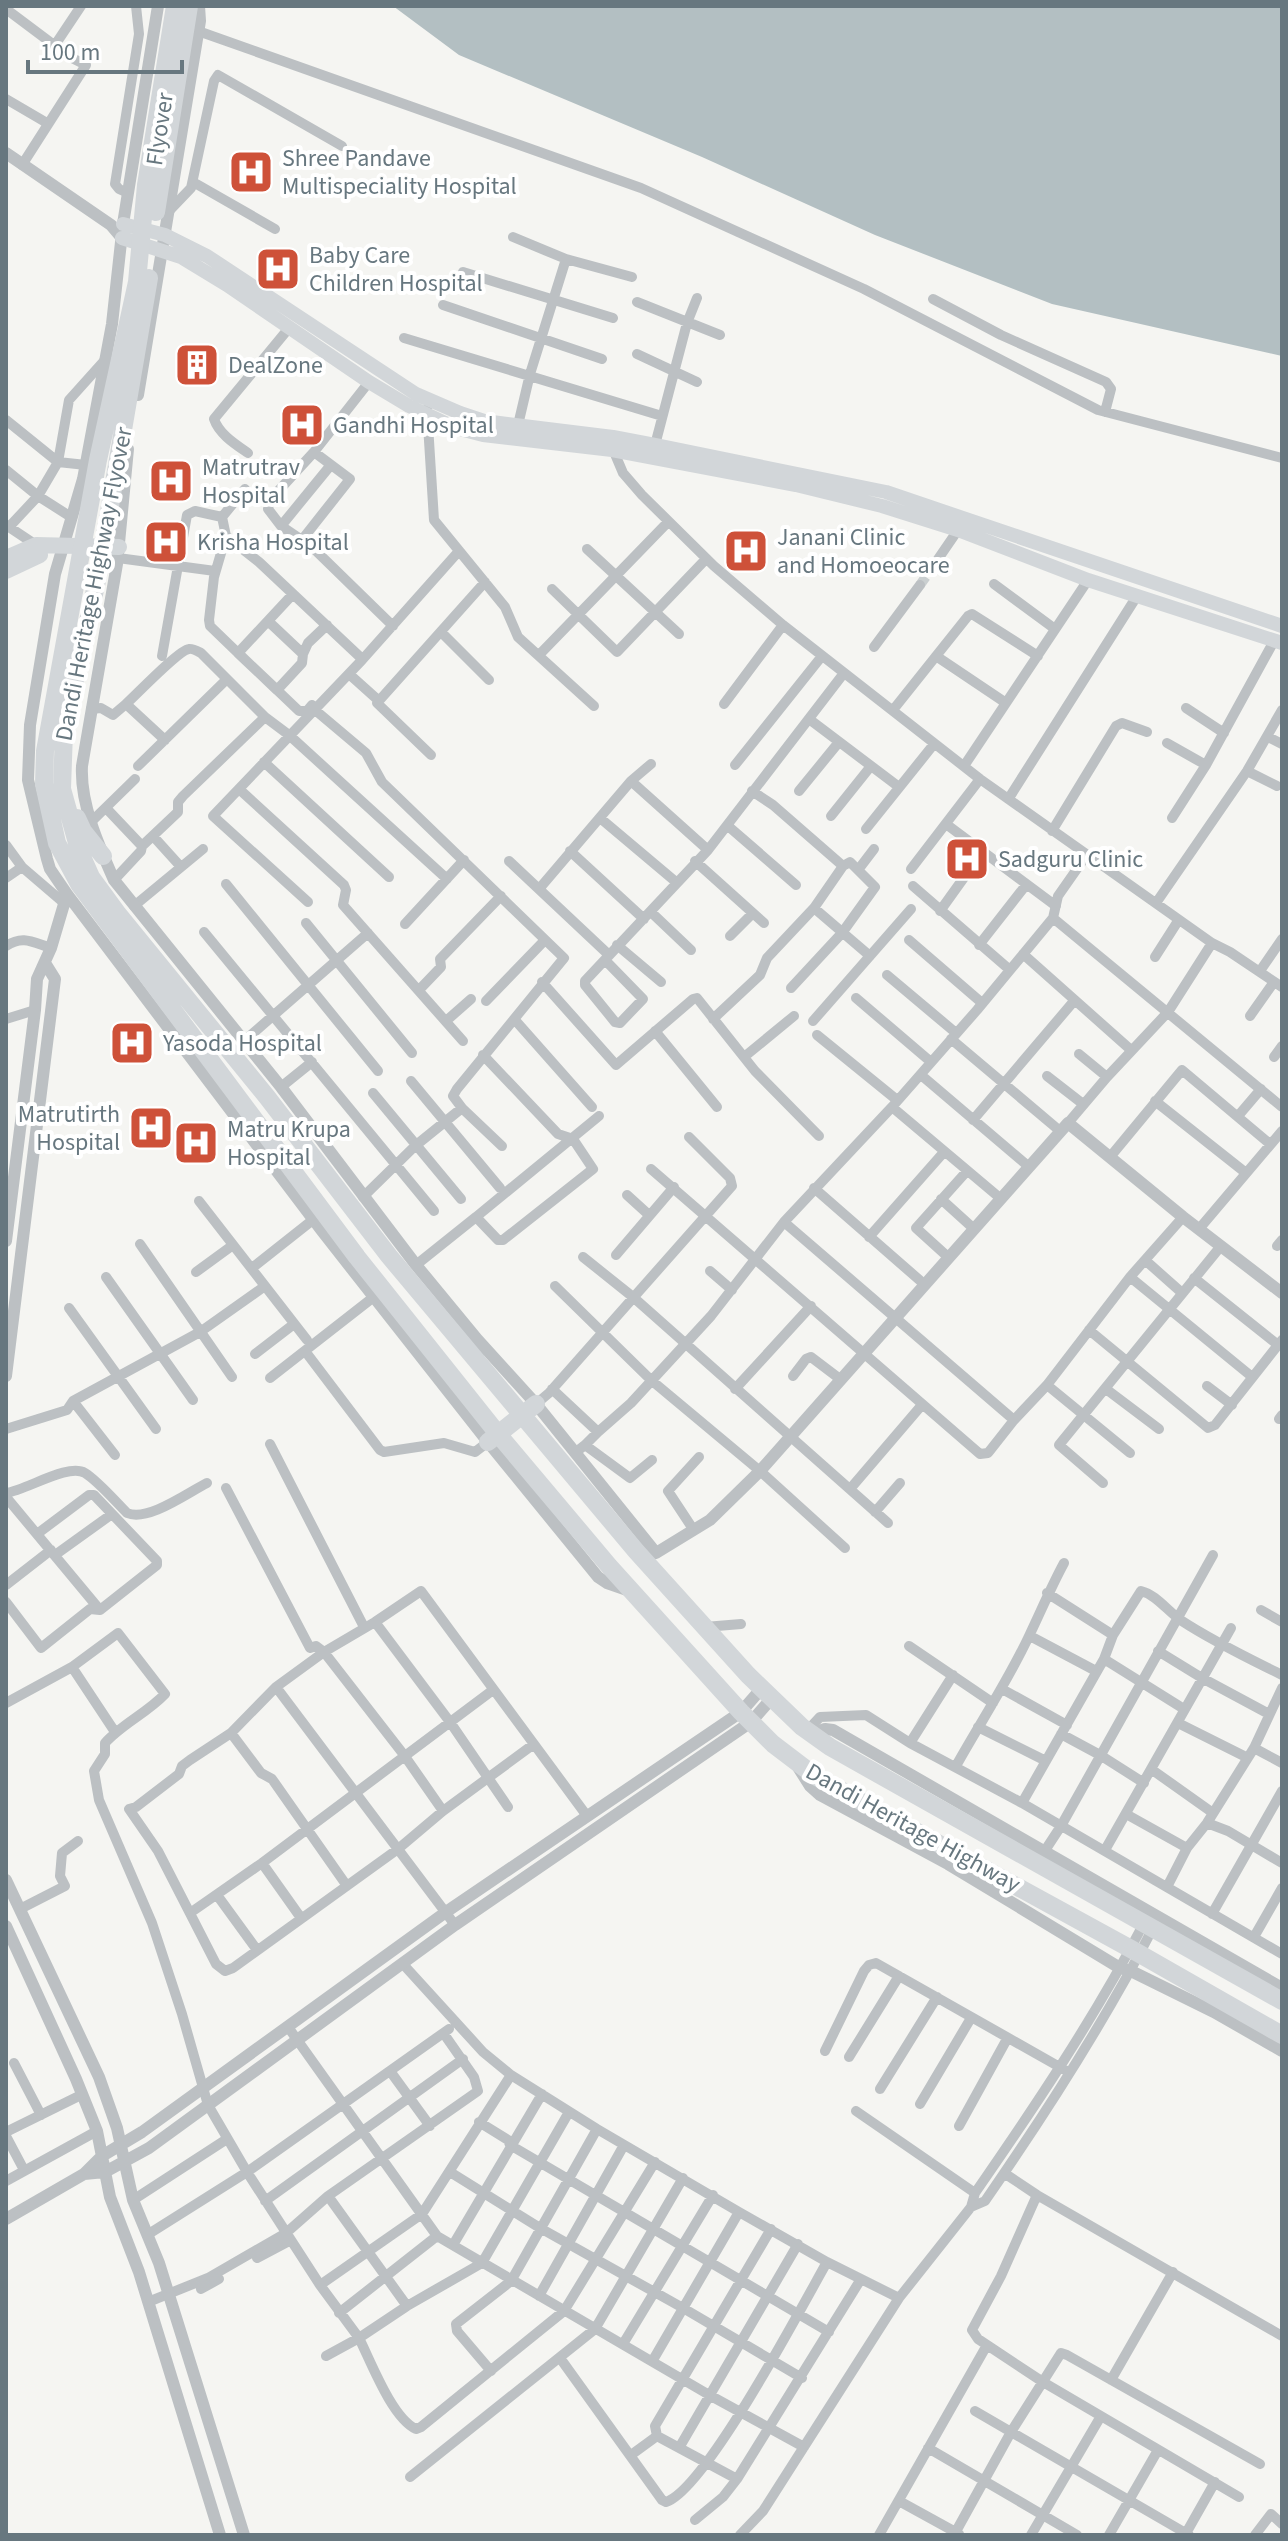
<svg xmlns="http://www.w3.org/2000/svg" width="1288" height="2541" viewBox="0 0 1288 2541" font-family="'Source Sans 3',sans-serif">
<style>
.water{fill:#b3bfc2}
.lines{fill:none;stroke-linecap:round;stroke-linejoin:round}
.minor-tunnel{stroke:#cacfd0;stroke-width:10;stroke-dasharray:10 5;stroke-linecap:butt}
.minor{stroke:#bcc0c3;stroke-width:10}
.tertiary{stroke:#bcc0c3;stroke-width:12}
.secondary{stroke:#d2d6d9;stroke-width:14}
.primary{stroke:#d2d6d9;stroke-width:16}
.trunk{stroke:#d2d6d9;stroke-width:18}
.labels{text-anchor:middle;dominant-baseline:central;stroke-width:8;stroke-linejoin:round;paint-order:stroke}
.street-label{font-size:24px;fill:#67777f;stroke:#fff}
.poi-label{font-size:24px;fill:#67777f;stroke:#fff;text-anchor:start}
</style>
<rect width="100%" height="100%" fill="#f5f5f2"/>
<path class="water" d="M393 6H1282V356L1052 304 875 235 702 157 459 55Z"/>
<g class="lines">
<path class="minor-tunnel" d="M920 585 936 562"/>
<path class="minor" d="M6 9 70 57 86 65 22 165
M198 31 641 188 864 289 1098 410 1282 458
M55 45 81 6
M6 99 47 123
M193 182 275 229
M128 193 119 189 115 184 139 34 136 6
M169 211 191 188 214 81 218 75 342 146
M513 237 566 259 632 277
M463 272 613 318
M933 299 1001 335 1106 382 1111 389 1105 412
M637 302 720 335
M443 305 602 359
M404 338 662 416
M637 354 697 382
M369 382 314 452 270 500 268 509 281 526 312 547 393 626
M427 409 434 520 505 607 518 637 594 706
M6 420 58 462 86 465
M518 425 530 374 566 259
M655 445 687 323 697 298
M612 447 623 473 642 495 714 566 783 625 980 779 1212 943 1230 952 1282 987
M248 453C235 444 219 434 214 419L289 328
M6 470 38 496 71 517
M222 517 245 489
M6 525 36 545
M281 526 330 466
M9 527 38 496 58 462 69 400 104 361
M226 536 214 577 209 620 210 626 238 653
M301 541 350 479 314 452
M587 549 679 634
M118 558 215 571
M936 562 960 527
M994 584 1055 629
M552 589 617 652 706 559
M293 594 238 653 277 690 302 663 303 654 308 643 327 625
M268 621 303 654
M441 632 489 680
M874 647 920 585
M539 655 668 522
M162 656 187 515 195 511 222 517 226 536 259 562 359 656
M936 656 1006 703
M349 674 378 700
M277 690 299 711H307L312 705
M724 704 783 625
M1186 708 1224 733
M91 709 101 708 113 715 126 704
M315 710 366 753 382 782 564 958 457 1089 453 1096 462 1108 415 1146 363 1197
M893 710 968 616 972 614 1038 656
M809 719 899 787
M1268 737 1282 744
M165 740 126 704C137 694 179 650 189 649 192 648 199 652 201 653L265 717 289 735 447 879
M1167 743 1206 765
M431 755 377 703 485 582
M264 762 389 877
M735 765 822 656
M138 766 226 680
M964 766 1088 580
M1247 771 1277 786
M631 781 708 850
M239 789 344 885 346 890 343 905 463 1041
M752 791 773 805 843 866
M799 791 839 742
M1009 798 1137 596
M106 808 142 846
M831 816 871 766
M600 818 676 882
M1172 818 1206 765 1274 641
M92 821 135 779
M946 824 1056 906
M728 826 796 885
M866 829 934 744
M1052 831 1116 726 1122 723 1147 732
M153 836 181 867
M6 845 22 867 64 903
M570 851 644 919
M509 861 609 955
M695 861 764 923
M911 869 980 779
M858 870 874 849
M6 878 22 867
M114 880 141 851 142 846 178 812V802L183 796 265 717
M226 884 378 1071
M913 886 1010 970
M539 889 631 781 651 764
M308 902 213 816 362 660 459 551
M1156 903 1247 771 1282 710
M134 906 203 849
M814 908 870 956
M940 911 983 851
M651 912 691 950
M1053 918 1282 1107
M306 923 412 1053
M405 924 464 860
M204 932 434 1211
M730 936 752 914
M909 940 982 1003
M617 945 661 982
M979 945 1026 885
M6 946C23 935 32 942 51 948
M1023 954 1131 1050
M1155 957 1178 921
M605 960 643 999 620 1023 615 1022 585 985V981L708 850 844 673
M1260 971 1282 939
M887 975 956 1033
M542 982 616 1065 693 999 697 998 755 1071 819 1136
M419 990 441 967 440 959 501 896
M856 998 931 1062
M486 1001 545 940
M1250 1016 1274 982
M6 1019 35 1010
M713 1019 760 975 767 958 814 908 843 866 850 862 875 887 842 933 791 988
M515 1020 592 1107
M446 1021 471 999
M813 1021 911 909
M655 1031 717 1107
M817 1035 897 1100
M951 1039 1060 1131
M244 1041 368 933
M1079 1054 1107 1077
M744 1057 794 1016
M1274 1057 1282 1046
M921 1075 1028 1166
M1047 1076 1083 1104
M411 1081 500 1188
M281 1087 312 1062
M373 1093 461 1199
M1155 1101 1246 1173
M892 1107 1000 1198
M462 1108 502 1146
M1238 1116 1261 1089
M973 1120 1074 1001
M1068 1123 1107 1077 1168 1012 1212 943
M1110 1157 1182 1070 1270 1144
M651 1169 980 1454 988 1453 1014 1420
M814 1188 924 1284
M627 1195 649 1215
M941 1199 973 1228
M199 1201 307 1340
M476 1217 599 1116
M784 1222 1014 1420 1047 1385 1130 1277 1183 1217
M1199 1229 1282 1131
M869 1237 944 1152
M140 1244 232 1377
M1277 1246 1282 1240
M616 1255 674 1187
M583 1257 633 1297 888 1523
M948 1257 916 1228 967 1171
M1145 1260 1181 1292
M416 1265 476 1217 498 1240H503L593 1169 573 1139 558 1134 483 1055
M252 1268 314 1219
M710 1271 732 1290
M196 1272 233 1245
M106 1277 193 1400
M1130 1277 1251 1376
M1194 1278 1278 1345
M555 1286 651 1380 760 1471 845 1548
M69 1308 156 1429
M1089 1330 1208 1428 1215 1425 1282 1340
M305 1351 380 1450 384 1452 444 1443 475 1452 488 1442
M255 1354 294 1324
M793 1376 806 1359 811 1357 840 1379
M270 1378 375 1296
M1047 1385 1130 1453
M1207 1386 1232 1405
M552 1389 598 1432 585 1445
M735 1389 811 1306
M1106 1389 1159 1429
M73 1401 115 1455
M536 1404 549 1393 732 1186 730 1178 689 1137
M1279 1419 1282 1415
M6 1429 67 1410 73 1401 200 1332 265 1286
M598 1432 631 1403 711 1316 784 1222 892 1107 977 1010 1053 918 1058 896 1086 856
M270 1444 364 1627
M576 1452 585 1445 630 1478 652 1460
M1103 1483 1059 1445 1221 1246
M226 1488 310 1648 316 1646 324 1652 404 1755 443 1811
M850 1489 921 1406
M6 1493C27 1490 68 1463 85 1473 98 1481 115 1501 127 1513 148 1522 187 1493 207 1483
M6 1497 100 1610
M875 1512 900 1483
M693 1529 668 1491 699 1457
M55 1555 112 1514
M6 1585 51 1550
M1047 1593 1113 1635
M6 1602 41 1648 90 1609 100 1610 157 1565V1561L94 1495H89L37 1534
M1261 1610 1282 1622
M375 1622 450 1722 508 1807
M705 1627 741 1624
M1030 1636 1096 1671
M909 1646 993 1703
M1158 1651 1202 1678 1269 1714
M1104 1659 1184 1709
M72 1667 115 1732
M276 1687 455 1925
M1002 1689 1067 1725
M6 1703 72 1667 118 1633 165 1694C147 1713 122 1724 105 1743V1754L94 1771 99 1800 152 1923 182 2014 208 2105 247 2172 320 2285 359 2338 407 2306 482 2263 569 2112
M1178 1723 1246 1757
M978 1727 1046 1761
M807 1731 820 1717 866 1715 910 1743 953 1675
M231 1733 261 1773 272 1779 347 1886
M1061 1734 1100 1755 1144 1783
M910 1743 1022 1803 1282 1954
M534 1744 443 1811 398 1849 233 1968 225 1971 216 1964 158 1851 129 1809 136 1807 179 1774 182 1766 190 1760 231 1733 276 1687 324 1652 375 1622 421 1591 587 1816
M1254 1748 1282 1763
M956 1766C980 1723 1008 1681 1029 1636 1041 1611 1051 1587 1064 1563
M1151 1769 1213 1813
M1022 1803 1104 1659 1113 1635 1141 1591C1157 1595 1168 1612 1182 1621 1214 1642 1248 1658 1282 1675
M1126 1814 1187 1848
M1207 1823 1228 1831 1282 1863
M1105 1850 1231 1628
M1044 1852 1061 1826 1213 1555
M262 1863 301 1918
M1167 1887 1187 1848 1207 1823 1254 1748 1282 1688
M217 1895 257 1950
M20 1909 65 1886 60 1876 62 1853 78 1841
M190 1913 262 1863 493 1690
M1212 1914 1282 1791
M1254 1937 1282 1888
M402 1963 483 2052 511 2075 597 2129 739 2212 827 2262 899 2298
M288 2027 437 2236 711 2396 804 2447
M825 2051 864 1971 869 1965 876 1963 1065 2070
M849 2057 899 1976
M14 2063 41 2115
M390 2071 430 2126
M880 2089 937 1997
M920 2104 971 2018
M856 2111 975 2193
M479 2122 508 2140 510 2145 829 2332
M959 2126 1007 2039
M6 2132 81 2095
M6 2136 24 2170
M450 2172 540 2228 683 2308 802 2378
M1004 2173 1037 2195 1282 2336
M6 2181 97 2131
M1037 2195 1001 2276 972 2330 978 2339 1043 2382 1239 2497
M328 2196 407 2306
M133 2200 227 2139
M265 2201 463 2059
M971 2207 985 2201C1046 2113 1104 2023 1153 1928
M147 2235 247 2172 449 2029
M453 2245 542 2094
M257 2258 291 2240
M320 2285 422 2214 511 2075
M201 2289 219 2279
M539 2296 624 2145
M148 2302 208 2278 286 2233 328 2196 478 2091 474 2077 444 2034
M339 2313 437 2236
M623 2344 713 2195
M326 2356 359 2338C371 2362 392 2418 416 2429L421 2427 564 2311 655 2162
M560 2358 662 2500 666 2502C706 2489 802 2306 827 2262
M653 2360 739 2212
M491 2371 457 2331 456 2324 511 2281 597 2129
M1111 2380 1173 2272
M975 2411 1189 2535
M679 2448 798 2244
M928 2448 1077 2535
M631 2455 657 2436
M410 2477 595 2329 683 2178
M737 2479 861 2279
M899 2501 959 2534
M695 2520 723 2497 737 2479 657 2436 655 2426 771 2229
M740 2535 763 2511 899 2298 971 2207 975 2193C1036 2105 1095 2017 1144 1923
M879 2535 987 2345
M954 2535 1011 2432 1061 2353 1067 2355 1260 2464
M1031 2535 1101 2416
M1109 2535 1158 2450
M1185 2535 1215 2482
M1255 2535 1271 2514 1282 2524"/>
<path class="tertiary" d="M158 6 123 224 112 324 83 479 55 574 30 725 28 780 47 859 50 869 67 894 322 1231 488 1442 598 1577 607 1583 630 1591
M6 153 111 225 122 238
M138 395 200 21 199 6
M128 449 117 564 82 766C80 804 99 846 114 880L281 1087 416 1265 477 1339 478 1362
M6 1241 35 1010 37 979 51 948 67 894
M477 1339 536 1404 656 1553 710 1520 760 1471 1068 1123 1183 1217 1282 1293
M6 1376 55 979 45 963
M811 1734 825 1729 833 1730 1282 1988
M798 1767 810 1786 820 1795 948 1864 1120 1968 1131 1971 1214 2012 1282 2051
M6 1880 99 2077 117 2128 133 2200 159 2263 244 2535
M6 1926 76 2079 97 2131 110 2197 139 2272 220 2535
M84 2174 105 2172 149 2148 455 1925 751 1722 772 1698
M6 2219 84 2174 102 2156 142 2132 446 1912 741 1712 762 1688"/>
<path class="secondary" d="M123 224 165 235 207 256 416 394 460 413 484 421 613 437 655 445 886 492 1282 626
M122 238 181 257 227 285 369 382 409 406 456 428 483 435 612 450 796 485 882 506 958 530 1088 580 1282 643"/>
<path class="primary" d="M6 558 36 545 119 547
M6 571 40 555"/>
<path class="trunk" d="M175 6 146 185 137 282 98 460 45 751 44 784 57 843 79 884 357 1257 498 1434 609 1566 741 1712 773 1744 815 1776 1131 1949 1282 2035
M156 212 189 6
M149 278 98 576 64 731 62 789 79 850 91 877 118 914 267 1097 389 1256 636 1551 748 1675 802 1727 830 1747 1282 2001
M77 818 83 831 103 856
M488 1442 536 1404"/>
</g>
<defs>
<g id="hospital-square" transform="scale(2.3)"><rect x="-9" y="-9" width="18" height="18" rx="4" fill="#ce5139" stroke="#fff"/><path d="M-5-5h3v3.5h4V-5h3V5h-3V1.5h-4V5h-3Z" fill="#fff"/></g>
<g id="building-square" transform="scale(2.3)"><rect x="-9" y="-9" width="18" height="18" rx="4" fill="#ce5139" stroke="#fff"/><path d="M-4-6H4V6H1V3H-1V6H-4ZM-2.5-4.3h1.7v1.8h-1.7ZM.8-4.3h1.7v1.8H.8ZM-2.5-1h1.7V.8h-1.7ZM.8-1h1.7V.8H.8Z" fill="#fff"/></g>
</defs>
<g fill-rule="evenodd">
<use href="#hospital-square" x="251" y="172"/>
<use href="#hospital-square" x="278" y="269"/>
<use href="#building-square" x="197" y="365"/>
<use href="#hospital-square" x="302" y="425"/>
<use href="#hospital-square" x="171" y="481"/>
<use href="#hospital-square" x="166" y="542"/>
<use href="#hospital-square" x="746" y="551"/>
<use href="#hospital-square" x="967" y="859"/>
<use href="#hospital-square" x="132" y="1043"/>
<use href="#hospital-square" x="151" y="1128"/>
<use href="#hospital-square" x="196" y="1143"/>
</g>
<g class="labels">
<g class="street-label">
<text transform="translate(160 129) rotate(-81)">Flyover</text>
<text transform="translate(94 584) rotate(-79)">Dandi Heritage Highway Flyover</text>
<text transform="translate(913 1828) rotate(29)">Dandi Heritage Highway</text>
</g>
<g class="poi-label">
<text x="282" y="158">Shree Pandave<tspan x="282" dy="28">Multispeciality Hospital</tspan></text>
<text x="309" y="255">Baby Care<tspan x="309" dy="28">Children Hospital</tspan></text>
<text x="228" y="365">DealZone</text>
<text x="333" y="425">Gandhi Hospital</text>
<text x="202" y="467">Matrutrav<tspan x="202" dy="28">Hospital</tspan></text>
<text x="777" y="537">Janani Clinic<tspan x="777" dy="28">and Homoeocare</tspan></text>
<text x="197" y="542">Krisha Hospital</text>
<text x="998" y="859">Sadguru Clinic</text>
<text x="163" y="1043">Yasoda Hospital</text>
<text x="120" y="1114" text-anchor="end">Matrutirth<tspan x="120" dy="28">Hospital</tspan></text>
<text x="227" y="1129">Matru Krupa<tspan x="227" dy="28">Hospital</tspan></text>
</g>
</g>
<rect width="1288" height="2541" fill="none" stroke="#67777f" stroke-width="16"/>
<path d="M28 60v12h154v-12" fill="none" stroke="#67777f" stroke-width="4"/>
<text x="40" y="60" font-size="24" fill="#67777f" stroke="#ffffff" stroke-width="6" paint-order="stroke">100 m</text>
</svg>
